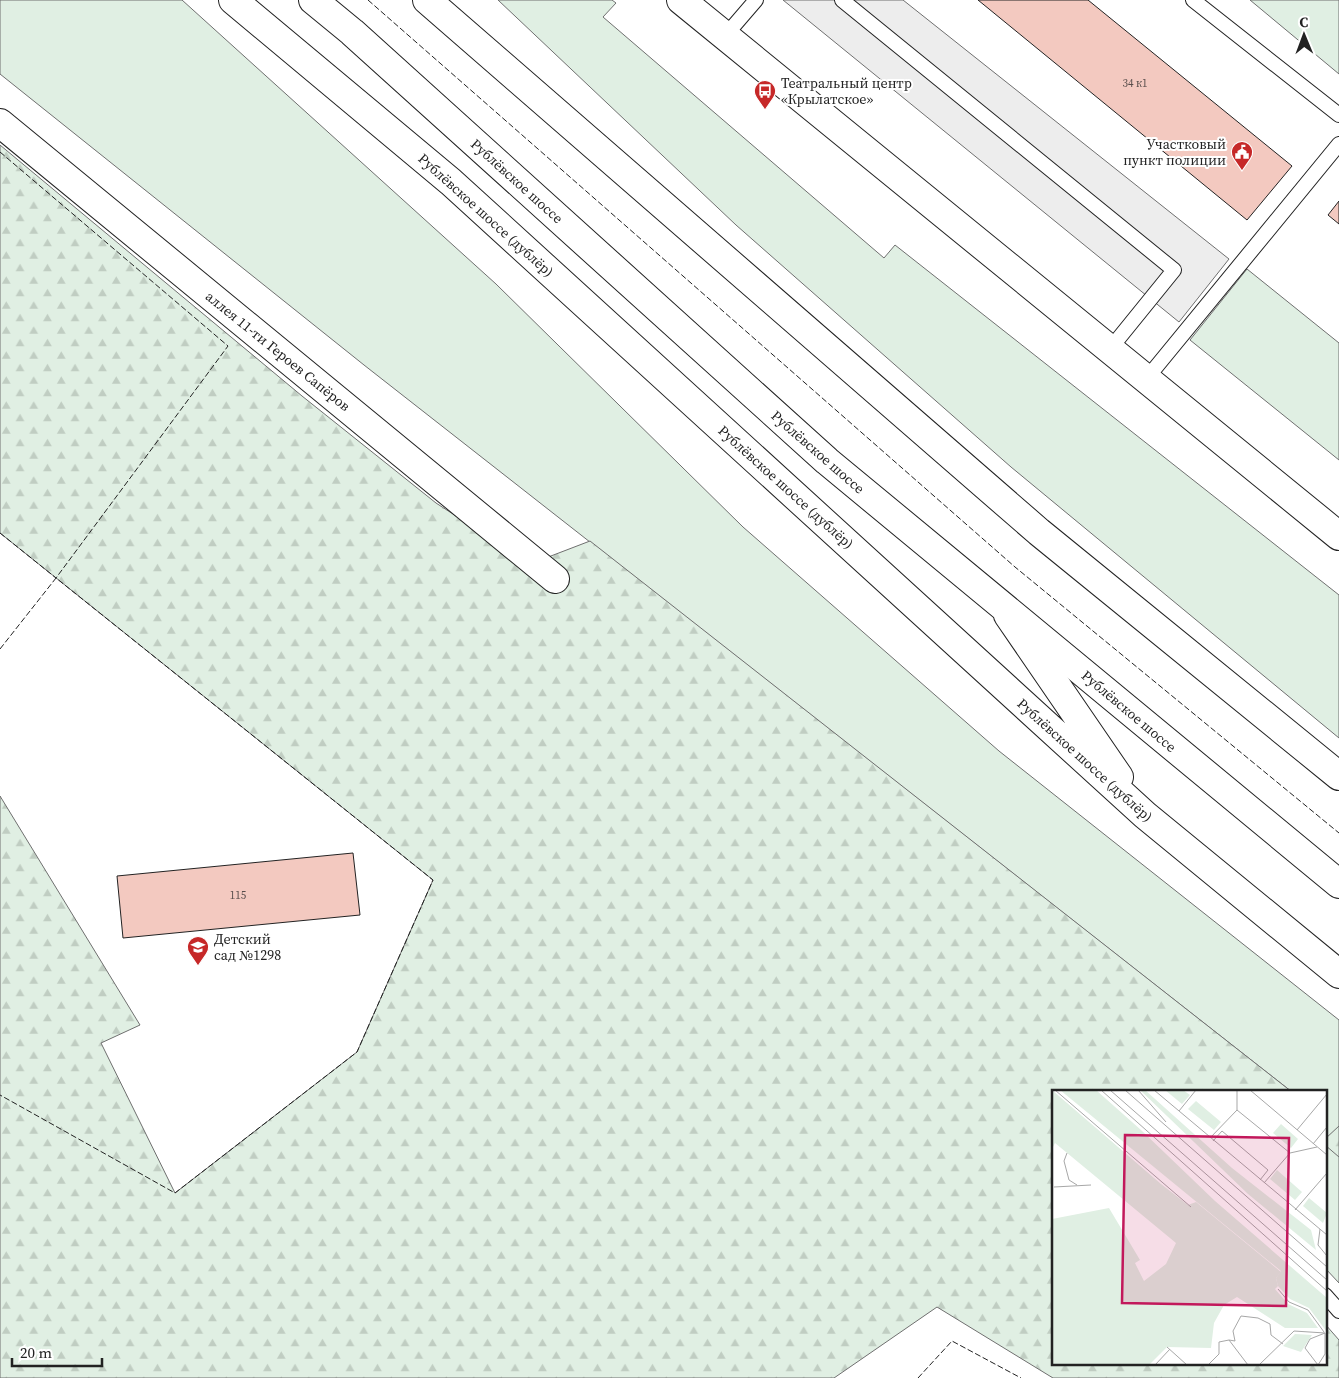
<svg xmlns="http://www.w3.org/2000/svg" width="1339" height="1378" viewBox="0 0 1339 1378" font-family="'Source Serif 4',serif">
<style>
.grass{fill:#e0efe3;stroke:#6f6f6f}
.forest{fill:url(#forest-firs);stroke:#6f6f6f}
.parking{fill:#ededed;stroke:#6f6f6f}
.building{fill:#f3c9c0;stroke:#222}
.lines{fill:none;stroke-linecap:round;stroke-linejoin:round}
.service-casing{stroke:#222;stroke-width:16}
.minor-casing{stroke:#222;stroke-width:30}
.secondary-casing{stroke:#222;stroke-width:30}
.primary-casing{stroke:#222;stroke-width:30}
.service{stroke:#fff;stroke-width:14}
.minor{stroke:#fff;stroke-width:28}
.secondary{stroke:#fff;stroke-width:28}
.primary{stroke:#fff;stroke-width:28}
.fence{stroke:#222;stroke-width:1;stroke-dasharray:6 2.5;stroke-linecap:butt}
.labels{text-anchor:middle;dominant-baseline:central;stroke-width:4;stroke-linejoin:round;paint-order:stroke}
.number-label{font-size:11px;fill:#564c4a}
.poi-label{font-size:14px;fill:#222;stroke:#fff;text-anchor:start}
.street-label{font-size:14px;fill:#222;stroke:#fff}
.inset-road{fill:none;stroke:#a7a7a7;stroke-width:1}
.view{fill:#c2185b;fill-opacity:0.15;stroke:#c2185b;stroke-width:2.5}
.inset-edge{fill:none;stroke:#222;stroke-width:2.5}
</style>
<defs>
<pattern id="forest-firs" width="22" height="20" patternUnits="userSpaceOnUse" patternTransform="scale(1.25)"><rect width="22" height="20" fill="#e0efe3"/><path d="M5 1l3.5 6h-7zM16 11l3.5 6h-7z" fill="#c0cdc2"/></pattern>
</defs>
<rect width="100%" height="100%" fill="#fff"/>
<path class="grass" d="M0 0H182L496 284 743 527 999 751 1339 1020V1283L1325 1268V1092H1292L364 365 0 74Z
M498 0H612L616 3 603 17 884 258 895 245 1339 595V738L1011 467 736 225Z
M1250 0H1339V74Z
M1247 269 1339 343V460L1190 340Z"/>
<path class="forest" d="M0 145 302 396 436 503 530 564 590 541 1292 1092H1053V1364H1325V1324L1339 1340V1378H1053L937 1307 834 1378H0V796L140 1025 101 1043 175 1193 357 1052 433 880 0 533Z
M1339 1126V1157L1325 1145V1139Z"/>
<path class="parking" d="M783 0H903L1229 259 1179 322Z"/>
<path class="building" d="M978 0H1088L1292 166 1247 220Z
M1339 201V224L1328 215Z
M353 853 360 915 123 938 117 876Z"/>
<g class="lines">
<g class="service-casing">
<path id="service" d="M842 0 1174 270 1110 349
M1193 0 1339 115
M725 36 756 0
M1147 378 1339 144
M1325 1295 1339 1311"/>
</g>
<g class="minor-casing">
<path id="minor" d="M0 123 555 579"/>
</g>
<g class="secondary-casing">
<path id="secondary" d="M233 0 451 182 1145 815 1339 974
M681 0 1339 536
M1008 615 1119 777"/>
</g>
<g class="primary-casing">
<path id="primary" d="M313 0 352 32 827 461 1339 884
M427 0 1039 532 1339 776"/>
</g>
<use href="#service" class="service"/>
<use href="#minor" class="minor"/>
<use href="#secondary" class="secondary"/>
<use href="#primary" class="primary"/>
<path class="fence" d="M368 0 1015 567 1339 833
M0 152 228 346 56 578
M0 533 56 578
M0 649 56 578 433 880 357 1052 175 1193 0 1095
M918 1378 952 1341 1021 1378"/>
</g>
<defs>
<g id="bus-pin" transform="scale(1.125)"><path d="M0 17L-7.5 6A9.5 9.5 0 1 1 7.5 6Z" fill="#c62828" stroke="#fff"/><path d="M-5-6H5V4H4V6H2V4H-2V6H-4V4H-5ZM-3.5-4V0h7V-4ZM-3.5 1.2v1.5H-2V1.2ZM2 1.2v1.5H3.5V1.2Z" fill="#fff"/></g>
<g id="civic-pin" transform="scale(1.125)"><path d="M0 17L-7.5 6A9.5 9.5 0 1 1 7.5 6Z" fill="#c62828" stroke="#fff"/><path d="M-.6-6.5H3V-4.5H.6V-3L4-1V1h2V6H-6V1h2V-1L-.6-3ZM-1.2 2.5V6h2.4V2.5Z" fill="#fff"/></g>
<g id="school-pin" transform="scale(1.125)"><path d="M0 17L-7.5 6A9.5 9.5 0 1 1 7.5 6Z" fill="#c62828" stroke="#fff"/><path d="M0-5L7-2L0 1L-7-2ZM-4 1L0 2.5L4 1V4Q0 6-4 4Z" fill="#fff"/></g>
</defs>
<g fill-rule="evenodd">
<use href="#bus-pin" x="765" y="91"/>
<use href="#civic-pin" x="1242" y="152"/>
<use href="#school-pin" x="198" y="947"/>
</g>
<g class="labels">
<g class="number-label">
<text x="1135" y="83">34 к1</text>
<text x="238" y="895">115</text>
</g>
<g class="poi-label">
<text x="781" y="83">Театральный центр<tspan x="781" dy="16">«Крылатское»</tspan></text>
<text x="1226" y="144" text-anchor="end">Участковый<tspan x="1226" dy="16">пункт полиции</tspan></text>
<text x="214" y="939">Детский<tspan x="214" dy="16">сад №1298</tspan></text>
</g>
<g class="street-label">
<text transform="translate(517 181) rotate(42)">Рублёвское шоссе</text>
<text transform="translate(486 215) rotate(42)">Рублёвское шоссе (дублёр)</text>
<text transform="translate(278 351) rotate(39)">аллея 11-ти Героев Сапёров</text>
<text transform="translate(818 452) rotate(41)">Рублёвское шоссе</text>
<text transform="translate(786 487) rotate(42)">Рублёвское шоссе (дублёр)</text>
<text transform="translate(1129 711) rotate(40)">Рублёвское шоссе</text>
<text transform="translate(1085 760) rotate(42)">Рублёвское шоссе (дублёр)</text>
</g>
</g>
<g transform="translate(1052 1090)">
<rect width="275" height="275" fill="#fff"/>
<path d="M8 0H44L89 40 163 111 275 208V242L257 218 238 209 226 196 224 188 229 181ZM88 0H93L180 78 259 140 264 160 196 104ZM113 0H131L138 5 130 14ZM144 11 169 32 162 40 136 19ZM229 34 246 49 239 58 221 43ZM225 80 250 102 243 110 218 89ZM257 108 275 123 271 133 251 116Z" fill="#e0efe3"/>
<path d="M0 0 109 94 136 115 144 112 229 182 224 188 226 196 223 199 236 214 255 223 266 238H233L185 207 172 215 162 233 159 258 115 257 97 275H0V129L57 118 88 170 83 173 92 191 114 174 124 153 3 53 0 59ZM240 180 275 211V234L232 187ZM243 244 260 245 249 262 231 256Z" fill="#e0efe3"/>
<path class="inset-road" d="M3 0 139 117M49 0 275 201M58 0 275 190M73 0 275 177M86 0 114 32M102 0 275 145M185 0V20L238 63 212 93M198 0 275 65M127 21 144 0M245 40 275 4M158 48 185 20M161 51 170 41 216 80 208 90M261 54 275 37M15 63 12 71 17 90 25 95M238 63 265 57M2 97 39 95M243 120 275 83M268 139 266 155 275 166M226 199 237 212 256 220 272 242M177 250 183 251 181 241 189 226 206 228 218 234 219 245 231 254M115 257 135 275M103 275 118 259M156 275 167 264V252L177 250 196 275M207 275 242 241 273 243M266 275 253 258 258 249 273 243M266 275 273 264V243"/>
<path class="view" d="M73 45 237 48 234 216 70 213Z"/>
<rect width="275" height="275" class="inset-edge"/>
</g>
<g transform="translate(1304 35) rotate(359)" stroke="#ffffff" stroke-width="4" paint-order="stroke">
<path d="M0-4L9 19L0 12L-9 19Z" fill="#222222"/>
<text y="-8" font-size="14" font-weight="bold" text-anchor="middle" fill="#222222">С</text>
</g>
<path d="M12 1358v8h90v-8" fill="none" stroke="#222222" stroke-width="2.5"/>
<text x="20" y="1358" font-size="15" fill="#222222" stroke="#ffffff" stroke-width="4" paint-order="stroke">20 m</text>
</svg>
